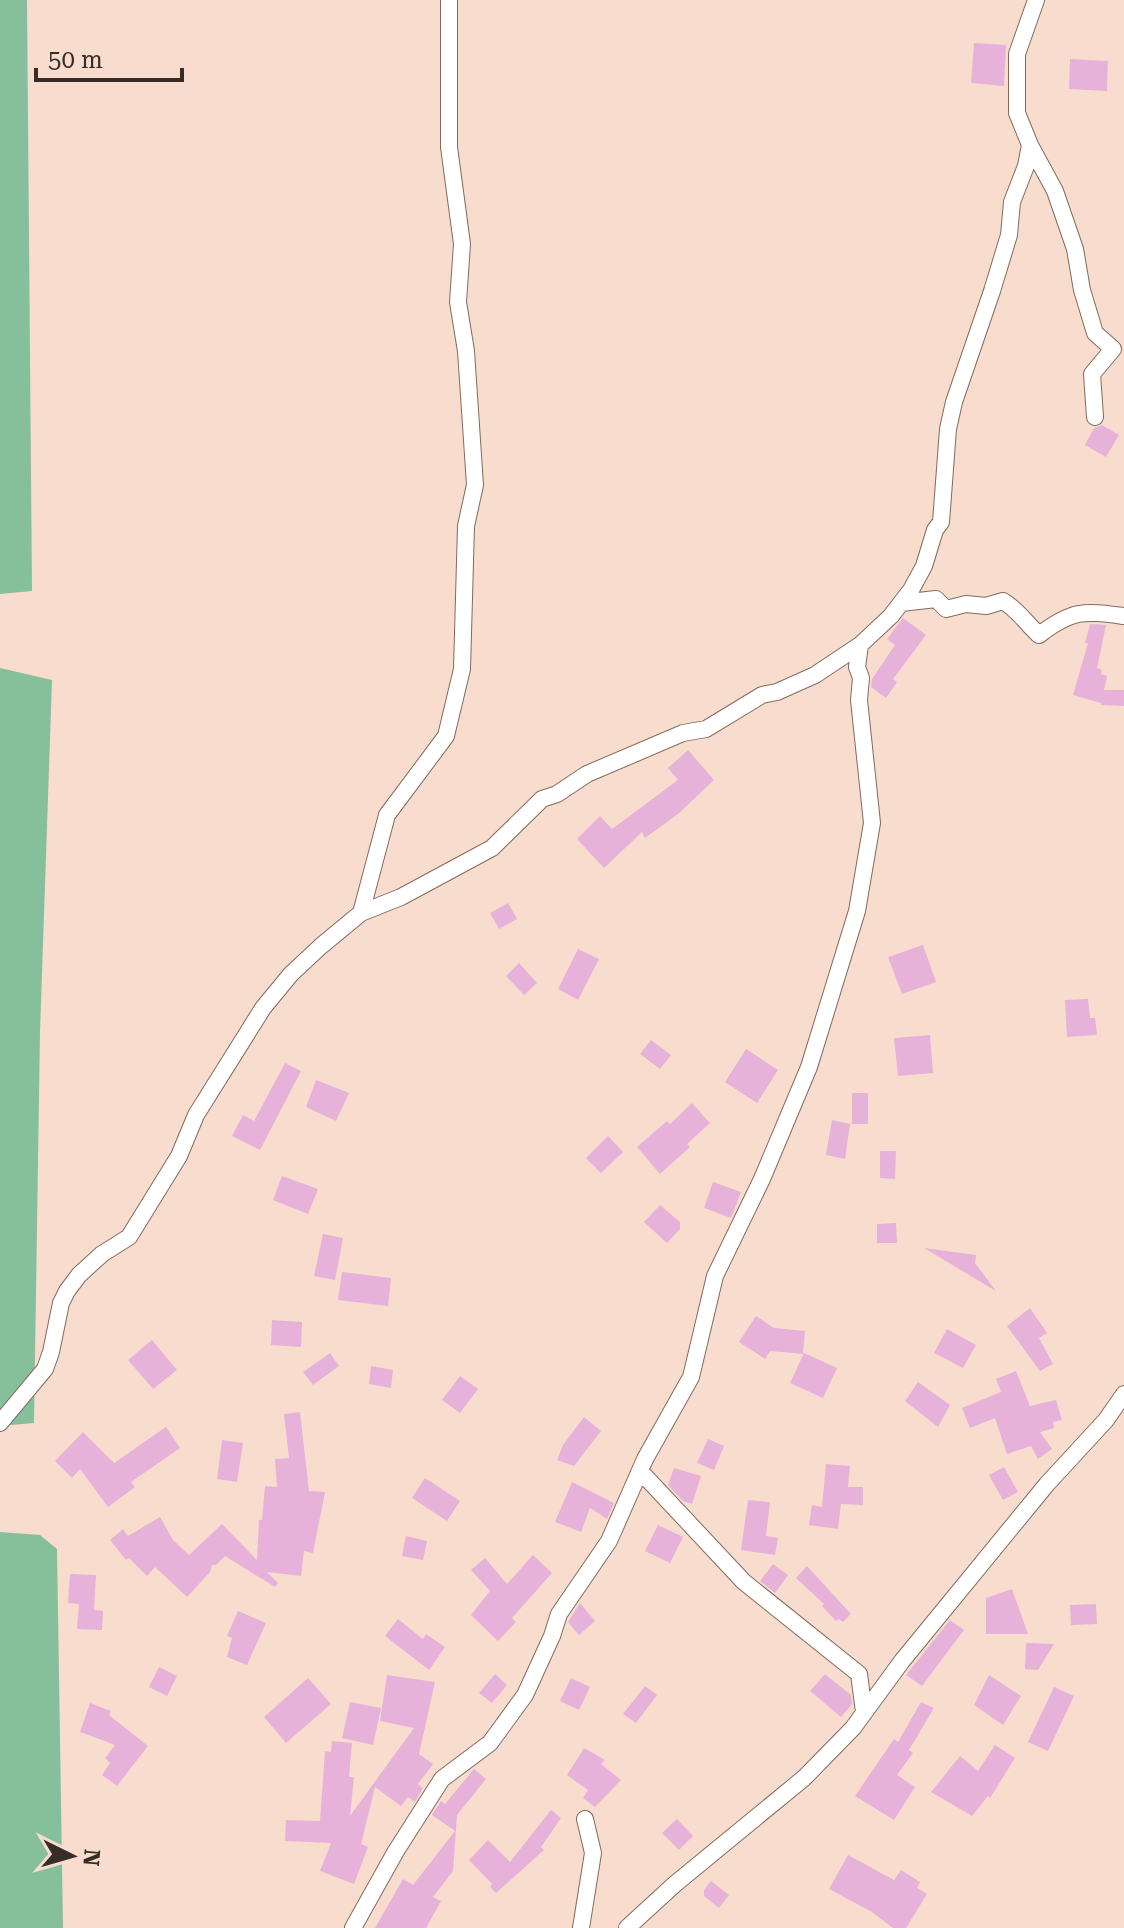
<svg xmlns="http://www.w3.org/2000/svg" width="1124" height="1928" viewBox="0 0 1124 1928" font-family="'Roboto Serif',serif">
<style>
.forest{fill:#85bf9b}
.building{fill:#e6b2d9}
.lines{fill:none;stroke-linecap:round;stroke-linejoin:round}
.street-casing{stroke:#826b5d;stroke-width:18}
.street{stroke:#fff;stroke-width:16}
</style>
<rect width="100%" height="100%" fill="#f8ddce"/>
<path class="forest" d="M0 0H27L32 591 0 594Z
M0 668 52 680 40 1032 34 1423 0 1426Z
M0 1532 40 1535 57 1549 63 1928H0Z"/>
<path class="building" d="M974 43 1006 45 1004 86 971 83Z
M1070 59 1108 61 1107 91 1069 89Z
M1102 425 1119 435 1106 457 1085 445 1094 428Z
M903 618 926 635 893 679 897 682 886 698 871 687 872 679 895 645 887 639Z
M1090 624 1106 625 1097 668 1102 670 1101 674 1107 676 1104 690H1124V706L1101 705V700V703L1073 695 1088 643H1085Z
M688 750 714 780 678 814 645 838 642 832 604 868 577 839 600 816 612 829 678 780 668 768Z
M508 903 517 919 499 929 490 913Z
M923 945 936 982 902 994 888 957Z
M578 949 599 959 578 1000 558 989Z
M519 963 537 983 524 995 506 976Z
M1088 999 1090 1018H1095L1097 1035 1067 1037 1065 1000Z
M930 1035 933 1073 898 1076 894 1038Z
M651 1040 671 1055 660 1069 640 1054Z
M746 1049 778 1070 757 1103 725 1082Z
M285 1063 301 1071 260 1150 232 1136 243 1115 254 1121Z
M316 1080 349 1093 336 1121 306 1107Z
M852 1093H868V1124H852Z
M692 1103 710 1123 687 1144 690 1147 660 1174 637 1147 667 1121 670 1124Z
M832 1120 850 1124 845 1159 826 1155Z
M608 1136 623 1152 601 1173 586 1158Z
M880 1151H896L895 1179 880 1178Z
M282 1176 318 1189 308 1214 273 1200Z
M713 1182 741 1192 731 1218 704 1208Z
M660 1205 680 1222V1229L667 1243 644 1222Z
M896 1223 897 1243H877V1224Z
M323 1234 343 1238 335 1280 314 1276Z
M924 1248 976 1255 975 1263 996 1291Z
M342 1272 391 1278 388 1306 338 1300Z
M1030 1308 1047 1333 1039 1338 1053 1364 1040 1371 1007 1326Z
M756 1316 774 1328 805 1331 803 1354 770 1351 765 1359 739 1342Z
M272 1320 302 1322 301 1347 271 1345Z
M947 1329 976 1345 963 1368 934 1353Z
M152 1340 177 1370 153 1389 128 1360Z
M330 1353 339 1366 313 1385 303 1372Z
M804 1353 837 1368 823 1398 790 1383Z
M371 1366 393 1370 391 1388 369 1384Z
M1016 1371 1030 1406 1056 1400 1062 1420 1053 1422 1054 1428 1040 1432 1052 1449 1038 1459 1031 1446 1007 1454 995 1418 970 1428 962 1408 1001 1392 996 1379Z
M460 1376 478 1389 460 1413 442 1400Z
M918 1382 950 1405 938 1427 905 1401Z
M300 1412 309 1491 325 1492 313 1553 304 1551 301 1576 267 1572 278 1583 275 1587 225 1556 216 1565H212L210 1572 187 1597 155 1567 147 1576 129 1558 126 1560 110 1540 123 1529 128 1536 160 1517 173 1540 189 1555 222 1524 257 1560 259 1520H262L265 1486 277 1487 275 1459 289 1458 284 1414Z
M584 1417 601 1431 574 1466 557 1460 563 1445Z
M166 1427 180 1448 131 1482 135 1487 108 1507 80 1469 72 1478 55 1461 83 1432 114 1463Z
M708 1439 724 1446 714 1470 697 1463Z
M222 1440 243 1443 237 1482 217 1479Z
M826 1464 850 1466 848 1487H863V1505L841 1504 838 1529 809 1525 812 1505 822 1507Z
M1004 1467 1018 1492 1003 1500 989 1475Z
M674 1468 701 1476 692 1504 683 1501 668 1485Z
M425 1478 460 1501 447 1521 412 1498Z
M572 1482 614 1503 607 1519 590 1508 581 1532 555 1522Z
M748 1500 770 1502 766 1536 778 1538 775 1555 741 1550Z
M658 1525 683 1537 670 1563 645 1551Z
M406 1536 427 1541 423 1560 402 1556Z
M533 1555 552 1573 512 1618 516 1622 498 1641 471 1615 490 1591 471 1570 485 1558 507 1584Z
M773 1564 788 1575 775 1593 760 1581Z
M807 1566 851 1614 843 1622 839 1619 836 1621 822 1606 824 1604 796 1578Z
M70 1574 96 1575 94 1610 103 1611 102 1630 77 1629 79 1604 68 1603Z
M1012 1589 1028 1634H986V1598Z
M580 1603 595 1621 579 1635 568 1622Z
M1096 1604 1097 1624 1071 1625 1070 1605Z
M238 1611 266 1623 247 1665 227 1657 232 1638 227 1636Z
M398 1619 423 1639 426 1634 445 1647 429 1670 385 1636Z
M950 1620 964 1630 922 1686 906 1675Z
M1026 1643 1054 1644 1038 1670 1025 1669Z
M159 1667 177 1676 167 1696 149 1687Z
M495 1674 507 1685 492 1703 479 1693Z
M825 1674 851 1695 852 1704 841 1717 810 1691Z
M387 1675 435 1682 419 1754 433 1764 418 1784 423 1788 415 1802 408 1797 401 1806 375 1787 361 1844 368 1847 354 1884 320 1871 331 1843 285 1841 286 1820 320 1821 325 1751 331 1752 332 1741 352 1743 349 1777H354L350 1816 414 1728 380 1721Z
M989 1675 1021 1696 1003 1725 974 1705Z
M308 1678 331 1704 286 1743 264 1717Z
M571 1678 590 1687 579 1710 560 1701Z
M645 1686 657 1695 636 1723 623 1714Z
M1054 1687 1074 1696 1048 1751 1028 1742Z
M350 1702 381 1708 373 1745 342 1738Z
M921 1702 934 1708 909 1750 913 1753 897 1775 915 1787 894 1820 855 1796 894 1739 898 1742Z
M90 1703 111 1711 109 1715 148 1746 117 1786 102 1775 110 1763 105 1758 115 1745 80 1732Z
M995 1745 1015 1758 990 1798 988 1796 972 1816 931 1792 960 1756 978 1771Z
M584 1748 605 1760 601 1764 621 1780 595 1807 583 1798 588 1790 567 1775Z
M474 1769 486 1779 457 1815 453 1871 433 1897 441 1901 426 1928H375L403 1879 413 1885 455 1831 432 1815 441 1801 445 1804Z
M551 1810 561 1818 541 1847 544 1850 496 1893 490 1887 492 1884 469 1860 488 1840 510 1862Z
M677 1819 693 1836 679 1850 662 1833Z
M848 1855 894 1880 901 1870 920 1882 917 1888 927 1894 906 1928H893L872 1912 829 1889Z
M711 1881 729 1895 719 1908 704 1896V1890Z"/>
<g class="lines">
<g class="street-casing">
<path id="street" d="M1030 145 1055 191 1075 249 1082 290 1095 333 1113 349 1092 374 1095 417
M901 603 936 599 946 609 966 604 986 606 1003 601C1017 609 1027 624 1039 635 1073 609 1084 611 1124 616
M361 913 387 815 446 736 462 669 466 526 475 485 466 351 458 302 462 244 449 147V0
M0 1423 45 1369 51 1352 61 1303 67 1291 79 1275 102 1254 129 1237 179 1156 196 1115 263 1008 291 974 321 946 361 913 401 897 492 848 542 799 557 794 587 774 683 733 706 729 762 695 777 692 815 675 860 645
M640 1471 744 1582 859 1674 864 1712
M353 1928 396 1851 442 1779 490 1743 525 1695 552 1636 559 1614 609 1541 645 1459 691 1377 715 1276 762 1179 809 1067 857 911 872 823 859 700 861 678 857 667 860 645 891 616 911 590 924 566 935 530 941 522 948 429 954 402 992 291 1009 235 1012 202 1026 166 1030 145 1017 113V54L1036 0
M581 1928 593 1853 585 1819
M627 1928 675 1884 804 1778 853 1728 902 1661 1047 1484 1106 1420 1124 1394"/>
</g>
<use href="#street" class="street"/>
</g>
<g transform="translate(72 1856) rotate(95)" stroke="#f8ddce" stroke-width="6" paint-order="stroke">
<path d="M0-6L14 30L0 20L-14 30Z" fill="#372d27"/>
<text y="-12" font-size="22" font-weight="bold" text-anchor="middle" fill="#372d27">N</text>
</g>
<path d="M36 68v12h146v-12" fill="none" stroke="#372d27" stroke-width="4"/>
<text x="48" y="68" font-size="24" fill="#372d27" stroke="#f8ddce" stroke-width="6" paint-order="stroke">50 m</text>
</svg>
